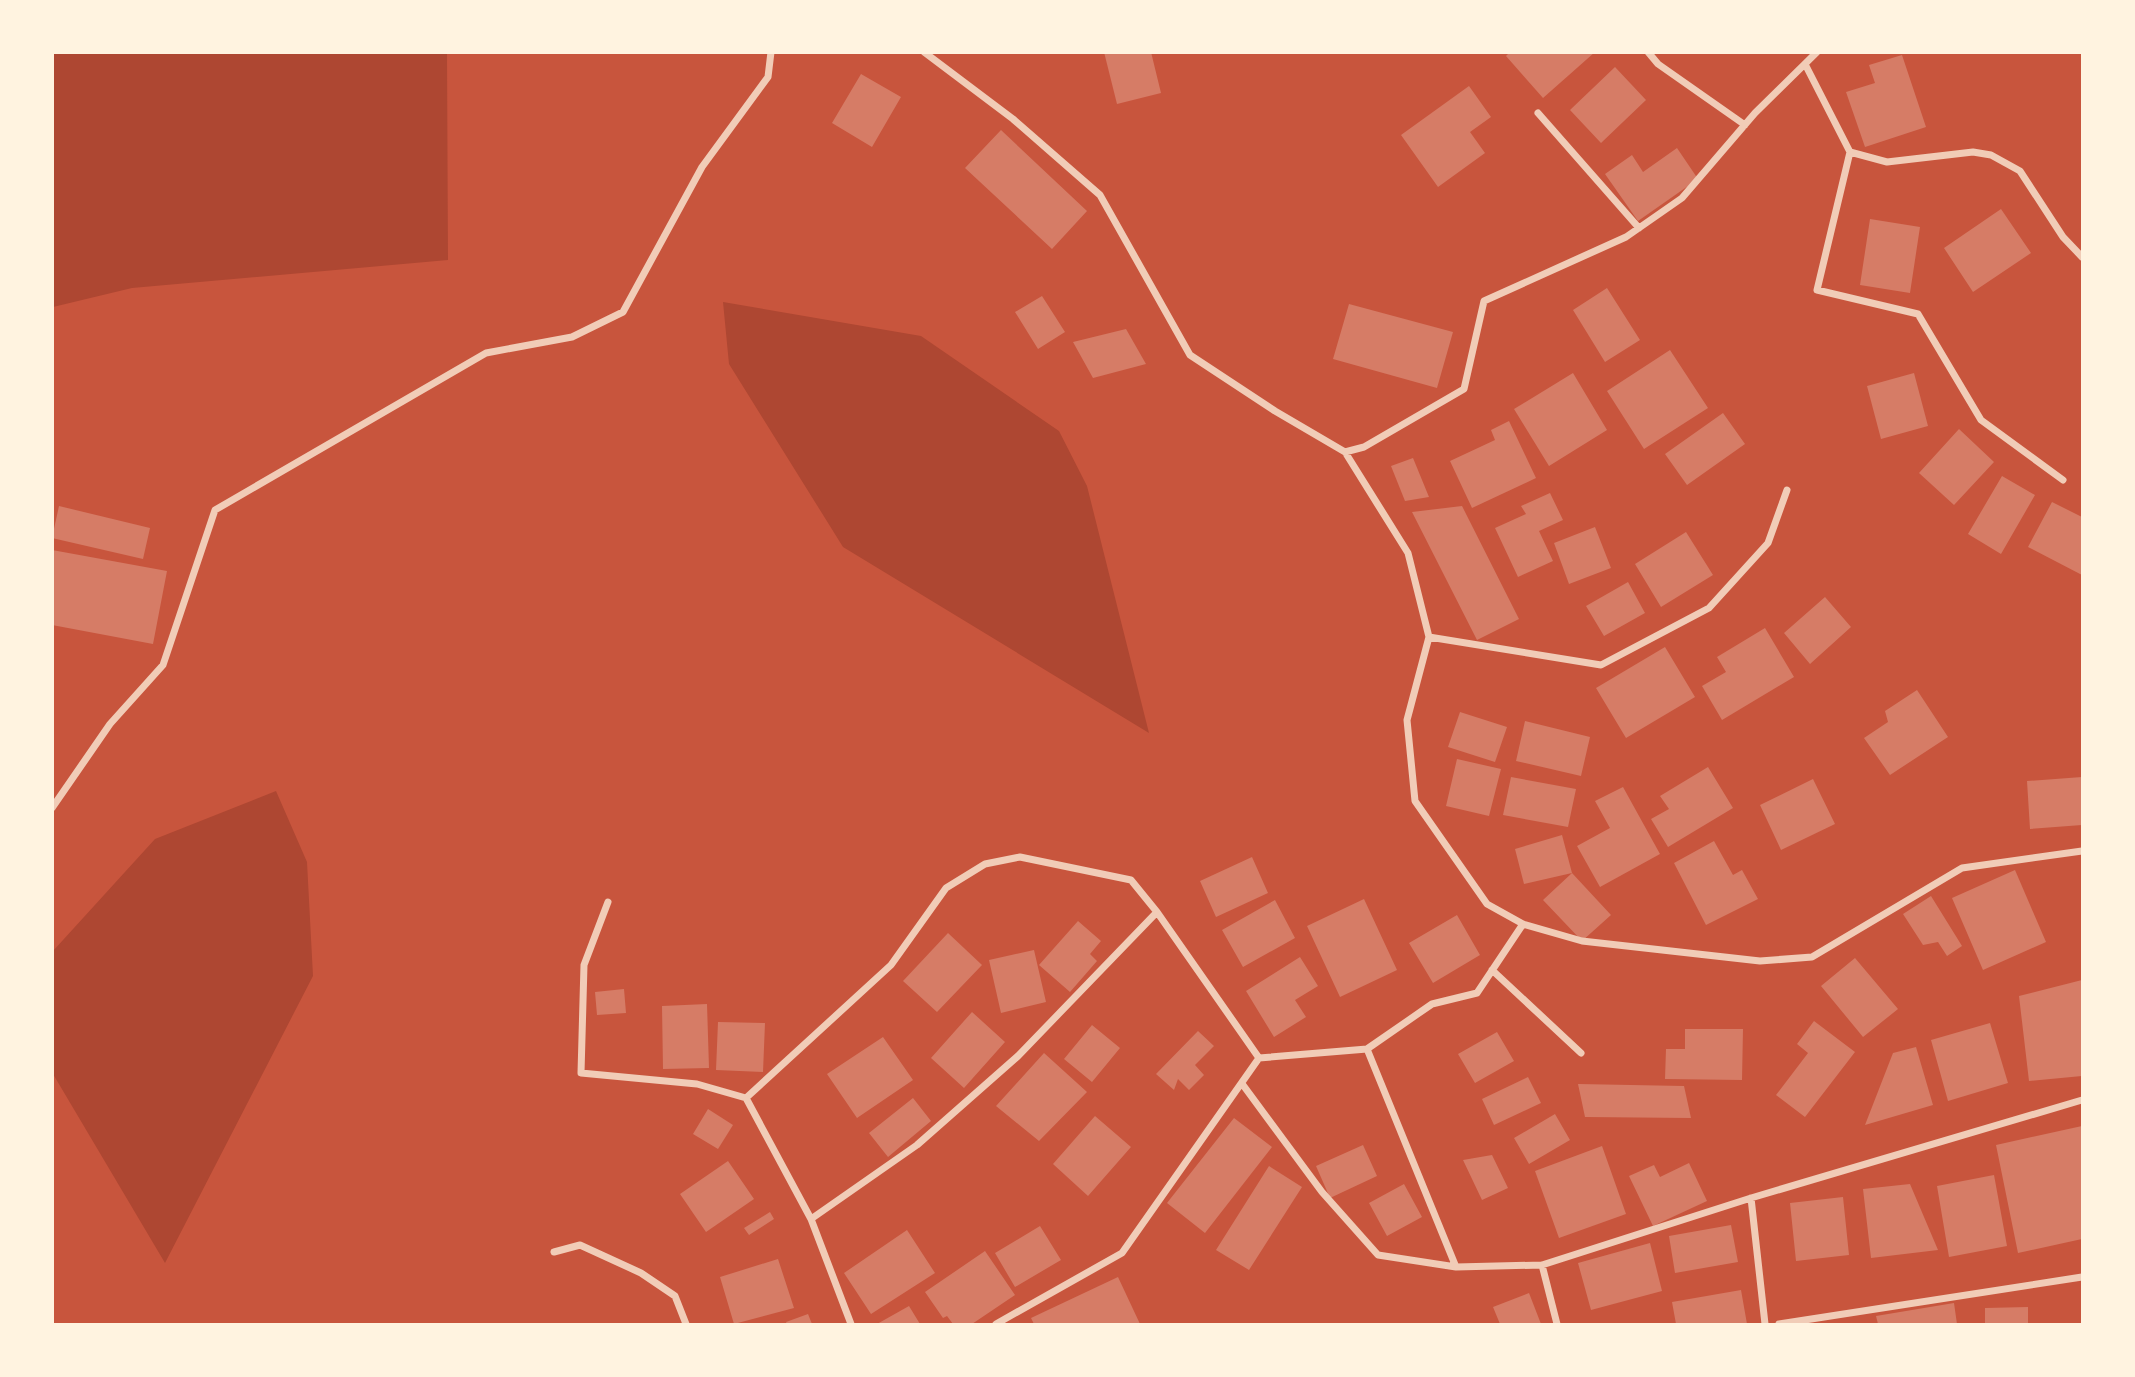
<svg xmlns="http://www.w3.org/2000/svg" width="2135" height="1377" viewBox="0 0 2135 1377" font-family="'Public Sans',sans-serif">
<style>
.green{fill:#ae4732}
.building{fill:#d67c66}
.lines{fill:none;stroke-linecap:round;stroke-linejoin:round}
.minor{stroke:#f1ccb7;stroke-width:7}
</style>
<rect width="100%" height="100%" fill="#c8553d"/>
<path class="green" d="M52 53H447L448 260 132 288 53 307Z
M723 302 921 336 1059 431 1087 486 1149 733 843 547 729 364Z
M276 791 307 862 313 976 165 1263 53 1074V951L155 839Z"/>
<path class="building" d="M1104 52H1151L1161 93 1117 104Z
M1510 52H1595L1543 98 1506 56Z
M1902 55 1926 127 1865 147 1846 92 1875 83 1869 65Z
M1615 67 1646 100 1601 143 1570 110Z
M861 74 901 97 872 147 832 123Z
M1469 86 1491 117 1470 132 1485 153 1438 187 1401 135Z
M1001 130 1087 211 1052 249 965 168Z
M1677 148 1698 179 1638 221 1605 174 1632 155 1643 172Z
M2001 209 2031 253 1973 292 1944 248Z
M1870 219 1920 227 1910 293 1860 285Z
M1607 288 1640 340 1605 362 1573 310Z
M1042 296 1065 332 1038 349 1015 312Z
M1349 304 1453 332 1437 388 1333 359Z
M1126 329 1146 364 1093 378 1073 342Z
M1670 350 1708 408 1644 449 1607 391Z
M1573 373 1607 430 1549 466 1514 409Z
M1914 373 1928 426 1881 439 1867 386Z
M1723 413 1745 444 1687 485 1665 454Z
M1509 421 1536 478 1472 508 1450 461 1495 440 1491 430Z
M1959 429 1994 462 1954 505 1919 473Z
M1413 458 1429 497 1405 501 1391 466Z
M2002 476 2035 495 2001 554 1968 534Z
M1550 493 1563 520 1539 531 1553 561 1518 577 1495 528 1526 514 1521 506Z
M2052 502 2082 517V575L2028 547Z
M59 506 150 528 143 559 52 538Z
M1462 506 1519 619 1477 640 1412 512Z
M1595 527 1611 568 1569 584 1554 543Z
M1686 532 1713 575 1661 607 1635 564Z
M52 550 167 571 153 644 52 625Z
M1628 582 1645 613 1604 636 1586 606Z
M1825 597 1851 627 1810 664 1784 633Z
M1765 628 1794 677 1722 720 1702 686 1726 672 1717 657Z
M1665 647 1695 697 1626 738 1596 688Z
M1917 690 1948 737 1890 775 1864 738 1888 722 1885 711Z
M1460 712 1507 727 1495 762 1448 747Z
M1525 721 1590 737 1581 776 1516 761Z
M1457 759 1501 769 1489 816 1446 806Z
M1708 767 1733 808 1668 847 1651 819 1669 809 1660 796Z
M1511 777 1576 789 1568 827 1503 815Z
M2082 777V825L2030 829 2027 781Z
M1813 779 1835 824 1781 850 1760 805Z
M1623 787 1660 854 1600 887 1577 846 1610 828 1595 801Z
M1562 835 1572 873 1611 915 1582 941 1543 900 1572 873 1524 884 1515 849Z
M1714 841 1733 875 1742 870 1758 899 1706 925 1674 863Z
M1252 857 1268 893 1216 917 1200 881Z
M2015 870 2046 942 1983 970 1952 898Z
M1931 896 1962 946 1947 956 1938 942 1923 945 1903 914Z
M1364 899 1397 970 1340 997 1307 926Z
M1275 900 1295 938 1243 967 1222 930Z
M1457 915 1480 955 1433 983 1409 943Z
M1078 921 1101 941 1090 954 1097 961 1070 992 1039 965Z
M948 933 982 965 937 1012 903 981Z
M1034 950 1046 1002 1001 1013 989 960Z
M1300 957 1318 986 1295 1000 1306 1017 1274 1037 1246 991Z
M1855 958 1898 1009 1863 1037 1821 986Z
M2082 980V1076L2029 1081 2019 996Z
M624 989 626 1013 597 1015 595 992Z
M707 1004 709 1068 663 1069 662 1006Z
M972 1012 1005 1042 964 1088 931 1058Z
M1814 1021 1855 1052 1805 1117 1776 1095 1808 1053 1797 1044Z
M718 1022 765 1023 763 1072 716 1070Z
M1990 1023 2008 1083 1948 1101 1931 1040Z
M1092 1025 1120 1048 1092 1082 1064 1059Z
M1685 1029H1743L1742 1080 1665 1079 1666 1049H1685Z
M1198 1031 1214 1046 1195 1065 1204 1075 1189 1090 1178 1079 1174 1090 1156 1074Z
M1497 1032 1514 1061 1475 1083 1458 1054Z
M883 1037 913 1080 857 1118 827 1074Z
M1916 1047 1933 1105 1865 1125 1893 1053Z
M1044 1053 1087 1092 1039 1141 996 1106Z
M1528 1077 1541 1103 1494 1125 1482 1099Z
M1578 1084 1684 1086 1691 1118 1585 1117Z
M913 1098 931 1121 888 1157 869 1133Z
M708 1109 733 1125 718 1149 693 1134Z
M1555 1114 1570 1140 1529 1164 1514 1138Z
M1095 1116 1131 1147 1088 1196 1053 1164Z
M1234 1118 1272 1147 1205 1233 1167 1203Z
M2082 1126V1239L2018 1253 1996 1145Z
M1363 1145 1377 1176 1330 1198 1316 1166Z
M1602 1146 1626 1214 1559 1238 1535 1171Z
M1492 1155 1508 1188 1482 1200 1463 1160Z
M728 1161 754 1199 706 1232 680 1194Z
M1689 1163 1707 1201 1653 1226 1629 1176 1654 1165 1660 1177Z
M1269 1166 1302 1187 1249 1270 1216 1250Z
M1994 1175 2007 1246 1949 1257 1937 1186Z
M1404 1184 1422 1217 1387 1236 1369 1203Z
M1910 1184 1938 1250 1871 1258 1863 1189Z
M1843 1197 1849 1255 1796 1261 1790 1203Z
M770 1212 774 1219 749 1235 744 1228Z
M1731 1225 1738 1262 1675 1273 1669 1236Z
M1040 1226 1061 1260 1015 1287 995 1253Z
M907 1230 935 1273 871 1314 844 1273Z
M1650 1243 1662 1291 1591 1310 1578 1263Z
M985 1251 1015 1295 972 1324H953L947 1316 943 1318 925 1292Z
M778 1259 794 1308 734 1324 720 1277Z
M1118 1277 1140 1324H1034L1031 1318Z
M1741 1290 1747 1324H1676L1672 1302Z
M1529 1293 1541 1324H1500L1493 1307Z
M1954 1303 1957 1324H1878L1876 1316Z
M909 1306 920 1324H877Z
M2028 1307V1324H1985V1308Z
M808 1314 812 1324H787L786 1322Z"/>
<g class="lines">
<path class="minor" d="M924 52 1013 119 1100 195 1190 355 1275 411 1345 452 1408 553 1429 637 1407 720 1415 801 1487 904 1523 924 1582 941 1760 961 1812 957 1962 868 2082 851
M1648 52 1658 64 1745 125
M1805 64 1850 152 1887 162 1973 152 1991 155 2020 171 2063 237 2082 257
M1538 113 1639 228
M1850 152 1817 290 1918 314 1981 420 2063 480
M1345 452 1364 447 1464 389 1484 301 1626 237 1682 198 1755 113 1817 52
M1429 637 1601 665 1709 608 1768 543 1787 490
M52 808 110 724 163 665 215 510 486 353 572 337 623 312 702 167 768 77 771 52
M608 902 584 965 581 1073 697 1084 746 1098
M1492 970 1581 1053
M1367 1049 1456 1267
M1259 1058 1367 1049 1432 1004 1477 993 1523 924
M1243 1085 1322 1192 1378 1255 1456 1267 1542 1265 1751 1198 2082 1100
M1751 1198 1765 1324
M811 1219 917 1145 1018 1056 1157 912
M554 1252 580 1245 641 1273 675 1296 686 1324
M1542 1265 1557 1324
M851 1324 811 1219 746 1098 891 965 946 888 985 864 1020 857 1131 880 1157 912 1259 1058
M996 1324 1122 1253 1259 1058
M1779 1324 2082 1277"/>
</g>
<rect width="2135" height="1377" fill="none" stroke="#fff3e0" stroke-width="108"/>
</svg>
